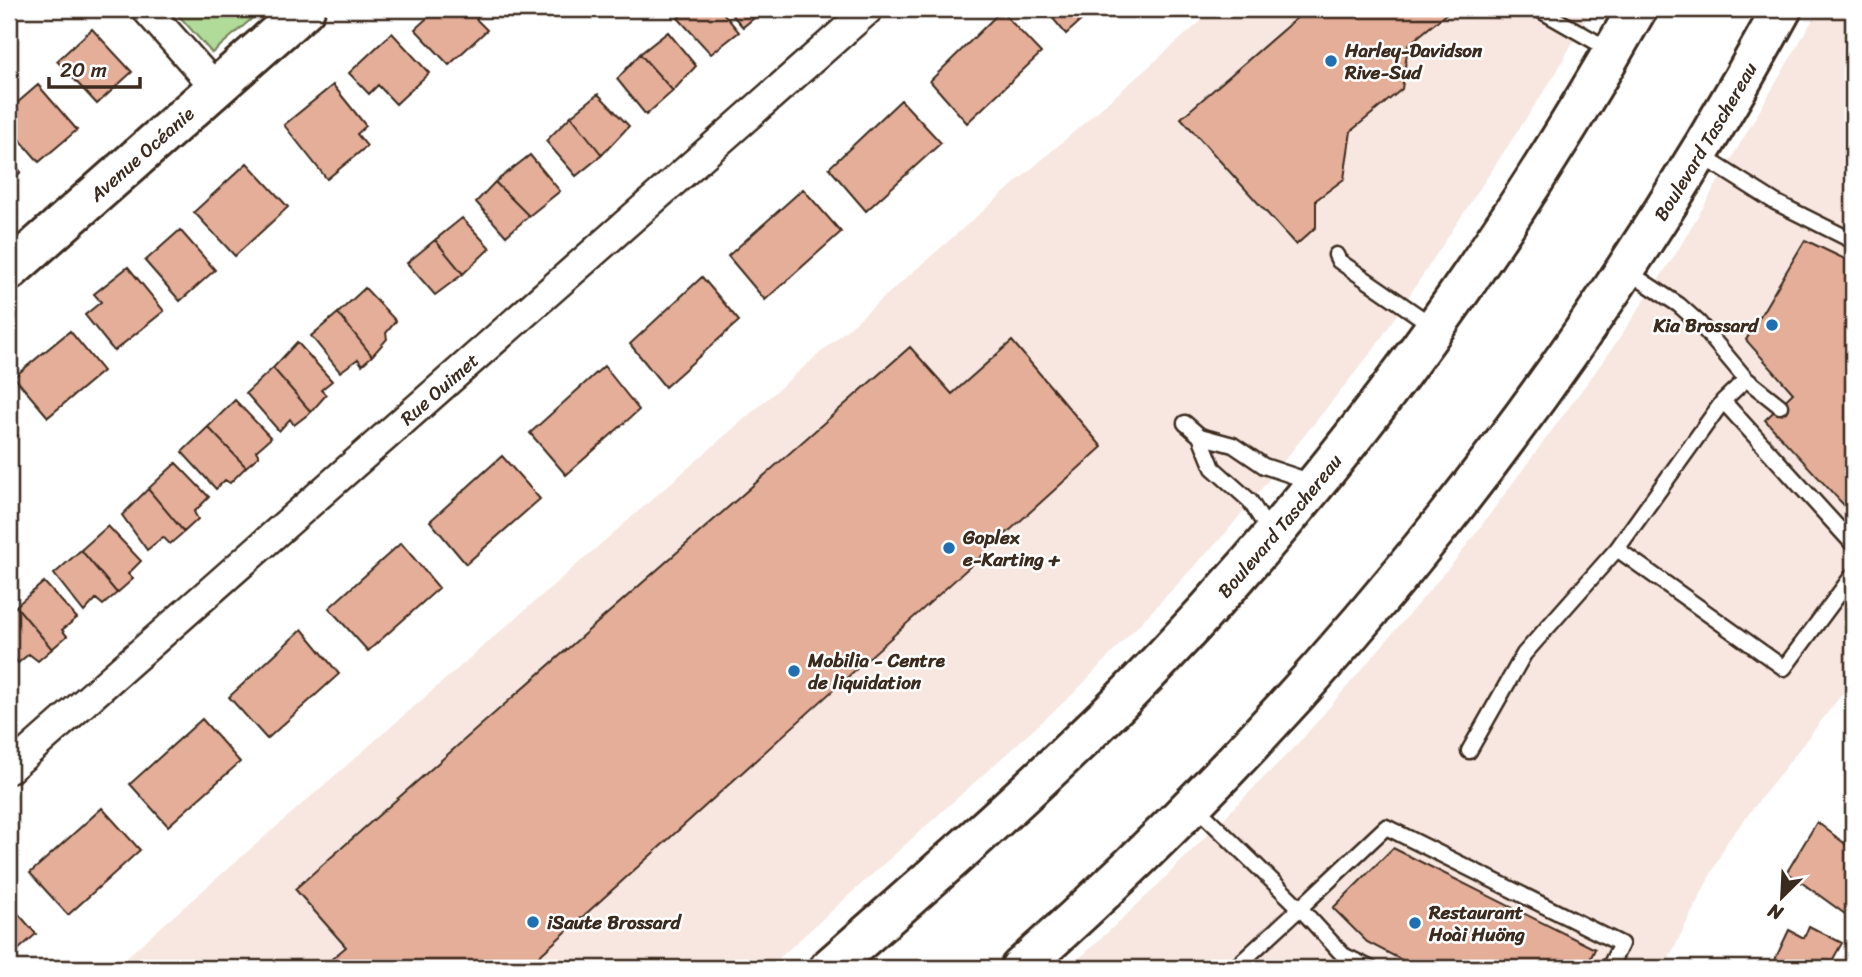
<svg xmlns="http://www.w3.org/2000/svg" width="1862" height="977" viewBox="0 0 1862 977" font-family="Sriracha,sans-serif">
<style>
.built{fill:#f7e7e0}
.green{fill:#b0db99;stroke:#76825c;stroke-width:2}
.building{fill:#e4ae99;stroke:#3b2a1e;stroke-width:2}
.lines{fill:none;stroke-linecap:round;stroke-linejoin:round}
.lane-casing{stroke:#3b2a1e;stroke-width:19}
.street-casing{stroke:#3b2a1e;stroke-width:33}
.secondary-casing{stroke:#3b2a1e;stroke-width:44}
.primary-casing{stroke:#3b2a1e;stroke-width:44}
.lane{stroke:#fff;stroke-width:14}
.street{stroke:#fff;stroke-width:28}
.secondary{stroke:#fff;stroke-width:38}
.primary{stroke:#fff;stroke-width:38}
.poi-dot{fill:#1f6fb2;stroke:#fff;stroke-width:2.5}
.labels{text-anchor:middle;dominant-baseline:central;stroke-width:5;stroke-linejoin:round;paint-order:stroke}
.poi-label{font-size:19px;font-weight:bold;fill:#3b2a1e;stroke:#fff;text-anchor:start}
.street-label{font-size:19px;fill:#3b2a1e;stroke:#fff}
</style>
<rect width="100%" height="100%" fill="#fff"/>
<filter id="ink" filterUnits="userSpaceOnUse"><feTurbulence type="fractalNoise" baseFrequency=".0143" numOctaves="2"/><feDisplacementMap in="SourceGraphic" scale="14" xChannelSelector="R" yChannelSelector="G"/><feConvolveMatrix kernelMatrix="1 2 1 2 8 2 1 2 1" color-interpolation-filters="sRGB"/></filter>
<g filter="url(#ink)">
<path class="built" d="M1215 9H1591L1556 73 1374 349 1225 534 1074 693 768 968H114Z
M1819 9H1853V680L1727 842 1664 968H1069L1153 890 1303 738 1458 557 1607 356 1675 255Z"/>
<path class="green" d="M173 9H263L212 53Z"/>
<path class="building" d="M437 9H487L476 19 487 30 449 65 415 29Z
M688 9H720L739 32 711 54 678 18Z
M727 9H765L743 27Z
M1045 9H1094L1066 34Z
M1307 9H1452L1408 45 1402 89 1351 131 1344 179 1316 200V227L1296 245 1181 118Z
M1001 11 1041 53 967 123 930 81Z
M92 29 132 72 97 104 57 61Z
M668 32 696 66 673 91 640 54Z
M392 33 429 73 396 104 378 85 369 94 349 73Z
M640 54 673 91 646 115 617 79Z
M38 85 77 130 39 162 9 127V110Z
M333 85 366 126 357 134 367 146 327 179 284 125Z
M598 94 629 126 602 155 571 116Z
M901 100 941 143 866 211 829 168Z
M571 116 602 155 576 176 546 141Z
M530 155 560 191 529 216 495 182Z
M9 159 21 172 9 183Z
M247 163 288 207 235 256 194 212Z
M495 182 529 216 506 236 476 202Z
M803 189 841 232 765 300 728 256Z
M462 218 490 248 463 274 435 240Z
M180 230 215 270 180 301 145 261Z
M435 240 463 274 435 295 407 263Z
M1805 240 1853 263V515L1765 420 1793 393 1746 340Z
M128 267 164 311 114 351 85 315 101 302 94 294Z
M702 277 739 321 665 387 630 344Z
M365 288 396 321 386 333 387 339 372 356 338 313Z
M338 313 372 356 362 365 358 359 340 372 311 336Z
M70 331 103 371 48 417 14 377Z
M1012 341 1102 447 526 968H321L346 947 295 889 910 347 952 394Z
M297 342 332 381 321 390 326 395 311 412 273 368Z
M604 366 639 410 566 475 530 433Z
M273 368 311 412 294 425 290 419 279 431 246 393Z
M235 400 271 438 256 451 259 456 246 467 208 427Z
M9 427 18 436 9 445Z
M208 427 246 467 230 483 225 480 216 489 182 452Z
M502 456 540 499 466 564 430 521Z
M176 463 209 497 194 512 198 519 184 532 148 489Z
M148 489 184 532 170 544 163 537 147 550 122 515Z
M108 526 141 561 128 574 133 579 117 593 81 550Z
M401 543 439 588 368 651 329 608Z
M81 550 117 593 103 605 96 599 84 612 54 574Z
M44 582 77 618 62 630 67 636 52 649 16 606Z
M16 606 52 649 38 661 29 654 18 663 9 651V612Z
M302 629 339 674 267 739 229 697Z
M202 719 240 762 168 826 130 784Z
M102 808 140 850 68 915 30 873Z
M1817 822 1853 850V864L1848 872 1853 876 1852 919 1787 872Z
M1393 848 1595 949 1586 968H1417L1367 942 1333 908Z
M9 903 36 934 9 958Z
M1809 926 1842 943 1828 968H1771L1789 930 1804 938Z"/>
<g class="lines">
<g class="lane-casing">
<path id="lane" d="M1538 9 1610 50
M1699 154 1775 202 1853 241
M1336 255 1339 261 1433 326
M1746 379 1780 406
M1723 401 1853 544
M1185 423 1200 436 1233 445 1264 466 1312 482
M1200 436 1213 468 1250 501 1270 533
M1617 549 1784 668 1853 575
M1469 751 1524 654 1617 549 1723 401 1746 379 1699 323 1679 305 1627 271
M1194 805 1300 908 1235 968
M1370 968 1343 955 1300 908 1386 827 1621 944 1609 968"/>
</g>
<g class="street-casing">
<g id="street">
<path d="M146 9 216 88"/>
<path id="s1" d="M9 769 869 9"/>
</g>
</g>
<g class="secondary-casing">
<g id="secondary">
<path id="s2" d="M9 271 305 9"/>
</g>
</g>
<g class="primary-casing">
<g id="primary">
<path id="s3" d="M829 968C928 881 1026 795 1119 703 1323 497 1495 261 1637 9"/>
<path id="s4" d="M1020 968C1329 695 1584 371 1782 9"/>
</g>
</g>
<use href="#lane" class="lane"/>
<use href="#street" class="street"/>
<use href="#secondary" class="secondary"/>
<use href="#primary" class="primary"/>
</g>
</g>
<g class="poi-dot">
<circle cx="1331" cy="61" r="7"/>
<circle cx="1772" cy="325" r="7"/>
<circle cx="949" cy="548" r="7"/>
<circle cx="794" cy="671" r="7"/>
<circle cx="533" cy="922" r="7"/>
<circle cx="1415" cy="923" r="7"/>
</g>
<g class="labels">
<g class="poi-label">
<text x="1345" y="50">Harley-Davidson<tspan x="1345" dy="22">Rive-Sud</tspan></text>
<text x="1758" y="325" text-anchor="end">Kia Brossard</text>
<text x="963" y="537">Goplex<tspan x="963" dy="22">e-Karting +</tspan></text>
<text x="808" y="660">Mobilia - Centre<tspan x="808" dy="22">de liquidation</tspan></text>
<text x="1429" y="912">Restaurant<tspan x="1429" dy="22">Hoài Huöng</tspan></text>
<text x="547" y="922">iSaute Brossard</text>
</g>
<g class="street-label">
<text stroke="none"><textPath href="#s4" startOffset="1078">Boulevard Taschereau</textPath></text>
<text stroke="none"><textPath href="#s2" startOffset="177">Avenue Océanie</textPath></text>
<text stroke="none"><textPath href="#s1" startOffset="574">Rue Ouimet</textPath></text>
<text stroke="none"><textPath href="#s3" startOffset="632">Boulevard Taschereau</textPath></text>
</g>
</g>
<rect width="1862" height="977" fill="none" stroke="#fff" stroke-width="35"/>
<rect x="18" y="18" width="1827" height="942" fill="none" stroke="#3b2a1e" stroke-width="2.5" filter="url(#ink)"/>
<g transform="translate(1782 897) rotate(204)" stroke="#ffffff" stroke-width="5" paint-order="stroke">
<path d="M0-5L12 26L0 18L-12 26Z" fill="#3b2a1e"/>
<text y="-10" font-size="19" font-weight="bold" text-anchor="middle" fill="#3b2a1e">N</text>
</g>
<path d="M49 77v10h91v-10" fill="none" stroke="#3b2a1e" stroke-width="3.5"/>
<text x="60" y="77" font-size="21" fill="#3b2a1e" stroke="#ffffff" stroke-width="5" paint-order="stroke">20 m</text>
</svg>
